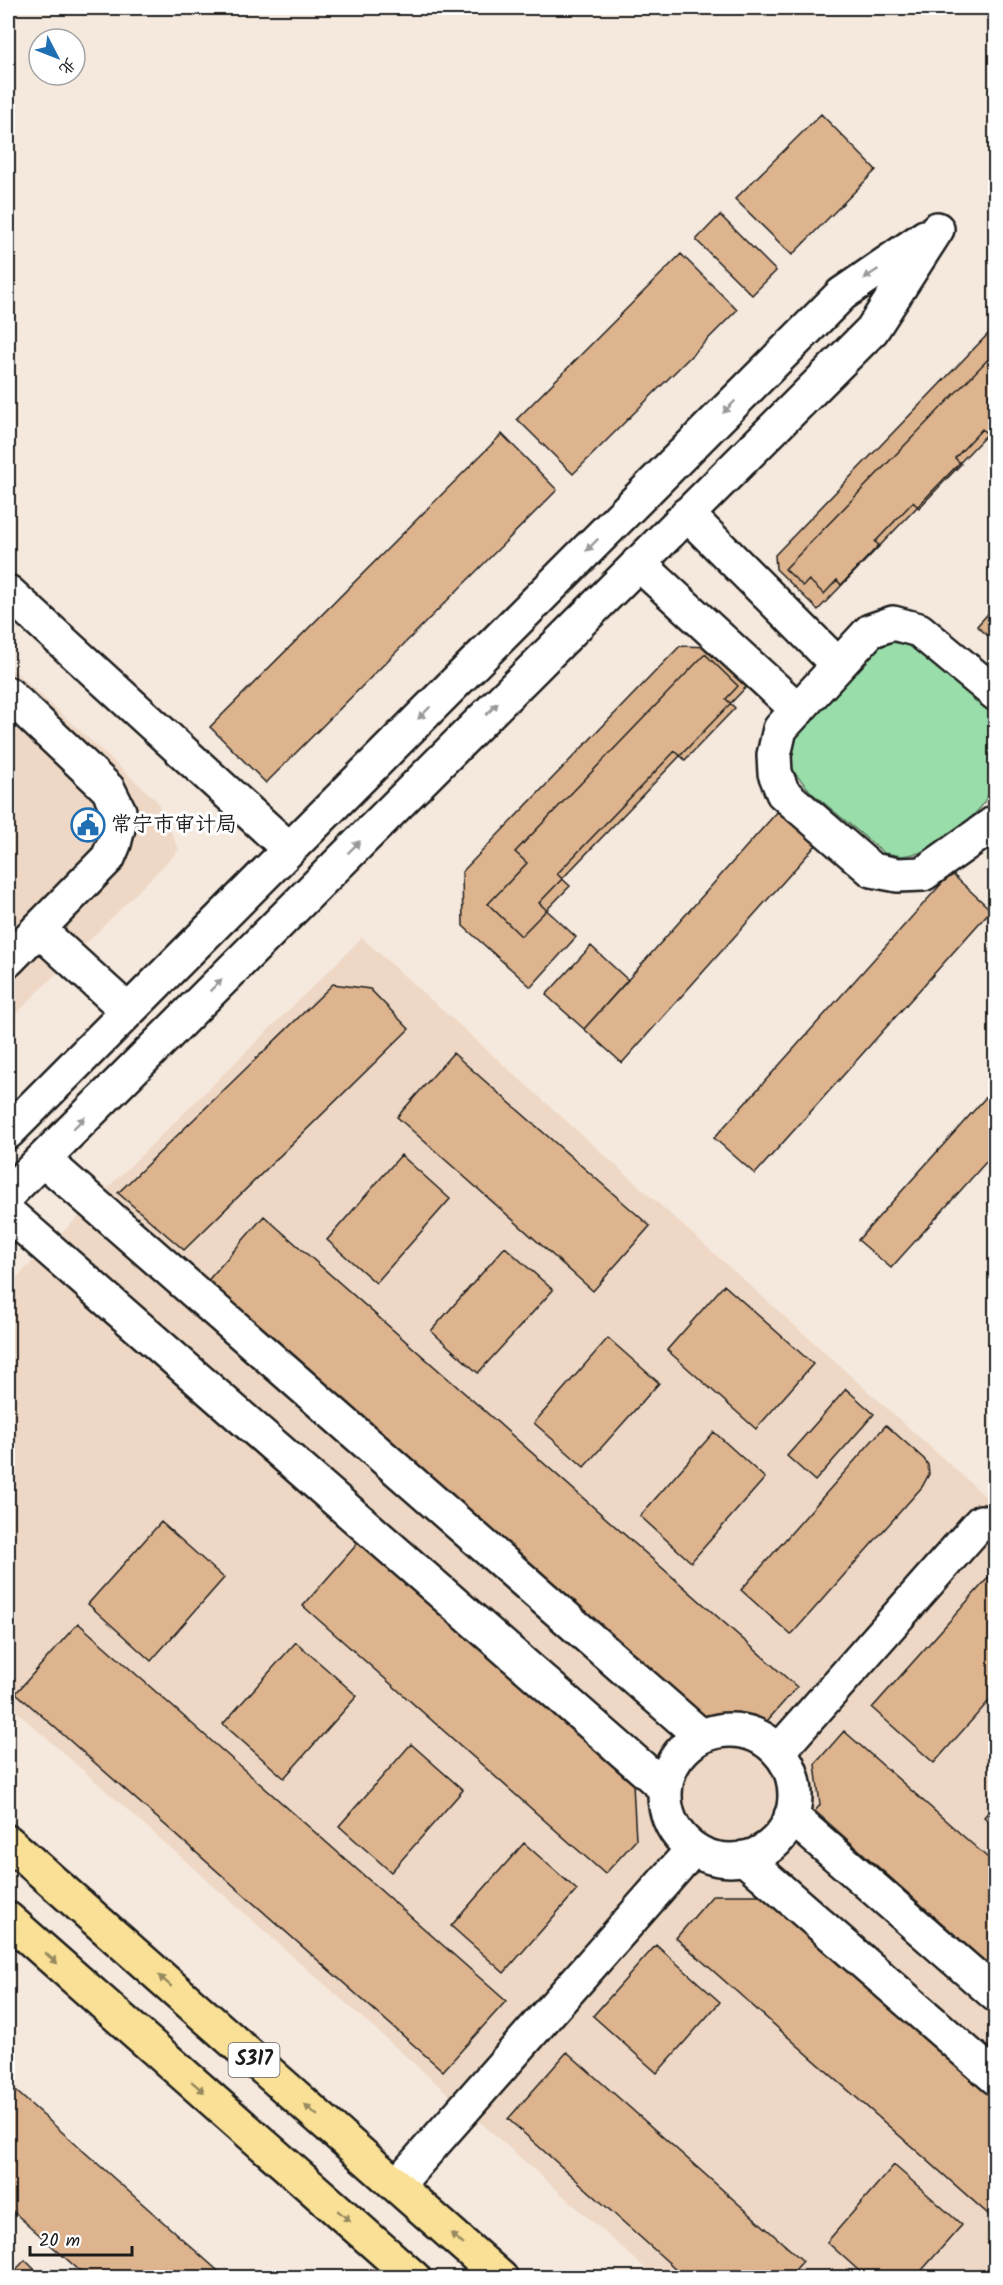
<svg xmlns="http://www.w3.org/2000/svg" width="1003" height="2285" viewBox="0 0 1003 2285" font-family="Kalam,'LXGW WenKai TC',sans-serif">
<style>
.built{fill:#eed8c5}
.green{fill:#99deaa;stroke:#5a7d63;stroke-width:1.5}
.building{fill:#ddb48e;stroke:#1c1c1c;stroke-width:1.5}
.lines{fill:none;stroke-linecap:round;stroke-linejoin:round}
.minor-casing{stroke:#1c1c1c;stroke-width:38}
.major-casing{stroke:#1c1c1c;stroke-width:38}
.minor{stroke:#fff;stroke-width:33}
.major{stroke:#f9e096;stroke-width:33}
.oneway{fill:#999}
.oneway2{fill:#96885f}
.labels{text-anchor:middle;dominant-baseline:central;stroke-width:6;stroke-linejoin:round;paint-order:stroke}
.shield{fill:#fff;stroke:#606060;stroke-width:1.5}
.shield-label{font-size:20px;font-weight:bold;fill:#1c1c1c}
.poi-label{font-size:21px;fill:#1c1c1c;stroke:#fff;text-anchor:start}
</style>
<rect width="100%" height="100%" fill="#f5e8dd"/>
<filter id="ink" filterUnits="userSpaceOnUse"><feTurbulence type="fractalNoise" baseFrequency=".0167" numOctaves="2"/><feDisplacementMap in="SourceGraphic" scale="12" xChannelSelector="R" yChannelSelector="G"/><feConvolveMatrix kernelMatrix="1 2 1 2 8 2 1 2 1" color-interpolation-filters="sRGB"/></filter>
<g filter="url(#ink)">
<path class="built" d="M8 665 157 801 179 850 8 1022Z
M362 938 995 1505V2277H655L8 1704V1286Z"/>
<path class="green" d="M899 640 917 645 995 715V784L981 807 956 834 919 853 902 856 884 853 812 793 791 769 790 747 796 730 873 647Z"/>
<path class="building" d="M821 114 876 170 792 255 735 199Z
M720 215 776 271 752 295 696 240Z
M681 254 737 310 573 474 517 419Z
M990 332H996V425L818 610 776 569 775 555Z
M996 351V427L988 435 982 429 955 458 961 464 919 508 913 502 875 542 879 545 841 585 837 580 824 594 809 580 803 586 785 569Z
M502 434 557 490 266 783 210 727Z
M996 605V643L977 626Z
M680 646 712 647 750 683 539 903 576 937 531 987 463 926 462 872Z
M705 654 738 686 726 699 735 708 685 760 675 751 557 874 570 886 521 936 488 904 527 863 515 852Z
M779 810 817 844 622 1063 584 1029Z
M951 873 991 910 755 1174 714 1138Z
M591 946 628 980 584 1029 546 995Z
M333 984 370 989 409 1029 184 1250 118 1193Z
M453 1053 650 1226 593 1291 397 1117Z
M996 1086V1151L891 1268 858 1240Z
M401 1155 450 1199 376 1283 327 1240Z
M264 1216 797 1687 760 1729 715 1727 710 1732 204 1285Z
M505 1247 553 1290 478 1373 431 1331Z
M724 1285 813 1364 756 1429 667 1350Z
M608 1338 659 1383 584 1467 534 1423Z
M846 1389 874 1414 815 1481 787 1456Z
M886 1425 924 1459 928 1465 929 1474 922 1487 791 1635 741 1590Z
M714 1432 765 1478 691 1562 640 1516Z
M161 1522 224 1578 151 1661 88 1604Z
M359 1542 633 1784 636 1840 605 1874 303 1606Z
M996 1569V1693L934 1763 872 1708Z
M78 1623 506 2001 443 2071 16 1693Z
M296 1642 357 1696 284 1778 223 1724Z
M844 1731 996 1865V1971L815 1811 820 1805 815 1764Z
M411 1744 463 1790 391 1872 339 1826Z
M996 1804V1828L984 1817Z
M524 1843 577 1890 504 1973 451 1926Z
M713 1895H768L996 2097V2221L676 1938Z
M656 1945 720 2002 657 2073 593 2016Z
M567 2052 803 2261 788 2278H686L508 2119Z
M8 2084 226 2278H88L8 2207Z
M894 2165 962 2225 915 2278H867L827 2242Z
M25 2260 43 2278H8Z"/>
<g class="lines">
<g class="minor-casing">
<path id="minor" d="M687 514 838 665
M638 563 798 710
M8 592 289 849
M8 694 108 789 119 811V824L114 844 108 858 8 960
M996 694 919 630 893 623 870 631 780 729 774 755 775 773 783 793 872 870 898 875 923 874 996 822
M38 929 128 1011
M8 1132 842 294 925 237
M43 1159 701 1736
M8 1194 872 330 937 229
M8 1213 665 1788
M665 1795a65 65 0 1 1 130 0a65 65 0 1 1-130 0Z
M779 1751 981 1522
M791 1816 996 1995
M744 1858 996 2078
M397 2185 693 1849"/>
</g>
<g class="major-casing">
<path id="major" d="M8 1842 501 2278
M8 1919 414 2278"/>
</g>
<use href="#minor" class="minor"/>
<use href="#major" class="major"/>
</g>
<defs><path id="oneway-solid" d="M-6-.8H1V-3.2L6.5 0L1 3.2V.8H-6Z" transform="scale(1.5)"/></defs>
<g class="oneway">
<use href="#oneway-solid" transform="translate(871 274) rotate(146)"/>
<use href="#oneway-solid" transform="translate(729 407) rotate(135)"/>
<use href="#oneway-solid" transform="translate(592 545) rotate(135)"/>
<use href="#oneway-solid" transform="translate(492 709) rotate(-45)"/>
<use href="#oneway-solid" transform="translate(424 713) rotate(135)"/>
<use href="#oneway-solid" transform="translate(354 847) rotate(-45)"/>
<use href="#oneway-solid" transform="translate(216 985) rotate(-45)"/>
<use href="#oneway-solid" transform="translate(79 1123) rotate(-45)"/>
</g>
<g class="oneway2">
<use href="#oneway-solid" transform="translate(51 1958) rotate(41)"/>
<use href="#oneway-solid" transform="translate(165 1981) rotate(-139)"/>
<use href="#oneway-solid" transform="translate(198 2087) rotate(41)"/>
<use href="#oneway-solid" transform="translate(311 2110) rotate(-139)"/>
<use href="#oneway-solid" transform="translate(344 2216) rotate(41)"/>
<use href="#oneway-solid" transform="translate(457 2239) rotate(-139)"/>
</g>
</g>
<defs>
<g id="civic-ring" transform="scale(1.725)"><circle r="9.5" fill="#fff" stroke="#1f6fb2" stroke-width="1.5"/><path d="M-.6-6.5H3V-4.5H.6V-3L4-1V1h2V6H-6V1h2V-1L-.6-3ZM-1.2 2.5V6h2.4V2.5Z" fill="#1f6fb2"/></g>
</defs>
<g fill-rule="evenodd">
<use href="#civic-ring" x="88" y="825"/>
</g>
<g class="labels">
<rect class="shield" x="228.5" y="2043" width="51" height="34" rx="4.5"/>
<g class="shield-label">
<text x="254" y="2060">S317</text>
</g>
<g class="poi-label">
<text x="111" y="825">常宁市审计局</text>
</g>
</g>
<rect width="1003" height="2285" fill="none" stroke="#fff" stroke-width="30"/>
<rect x="15" y="15" width="973" height="2255" fill="none" stroke="#1c1c1c" stroke-width="2" filter="url(#ink)"/>
<g transform="translate(57 57) rotate(132)"><circle r="28" fill="#ffffff" stroke="#a4a4a4" stroke-width="1.5"/>
<path d="M0-4.5L10 22L0 15L-10 22Z" fill="#1f6fb2"/>
<text y="-9" font-size="16" font-weight="bold" text-anchor="middle" fill="#1c1c1c">北</text>
</g>
<path d="M30 2246v9h102v-9" fill="none" stroke="#1c1c1c" stroke-width="3"/>
<text x="39" y="2246" font-size="18" fill="#1c1c1c" stroke="#ffffff" stroke-width="4.5" paint-order="stroke">20 m</text>
</svg>
